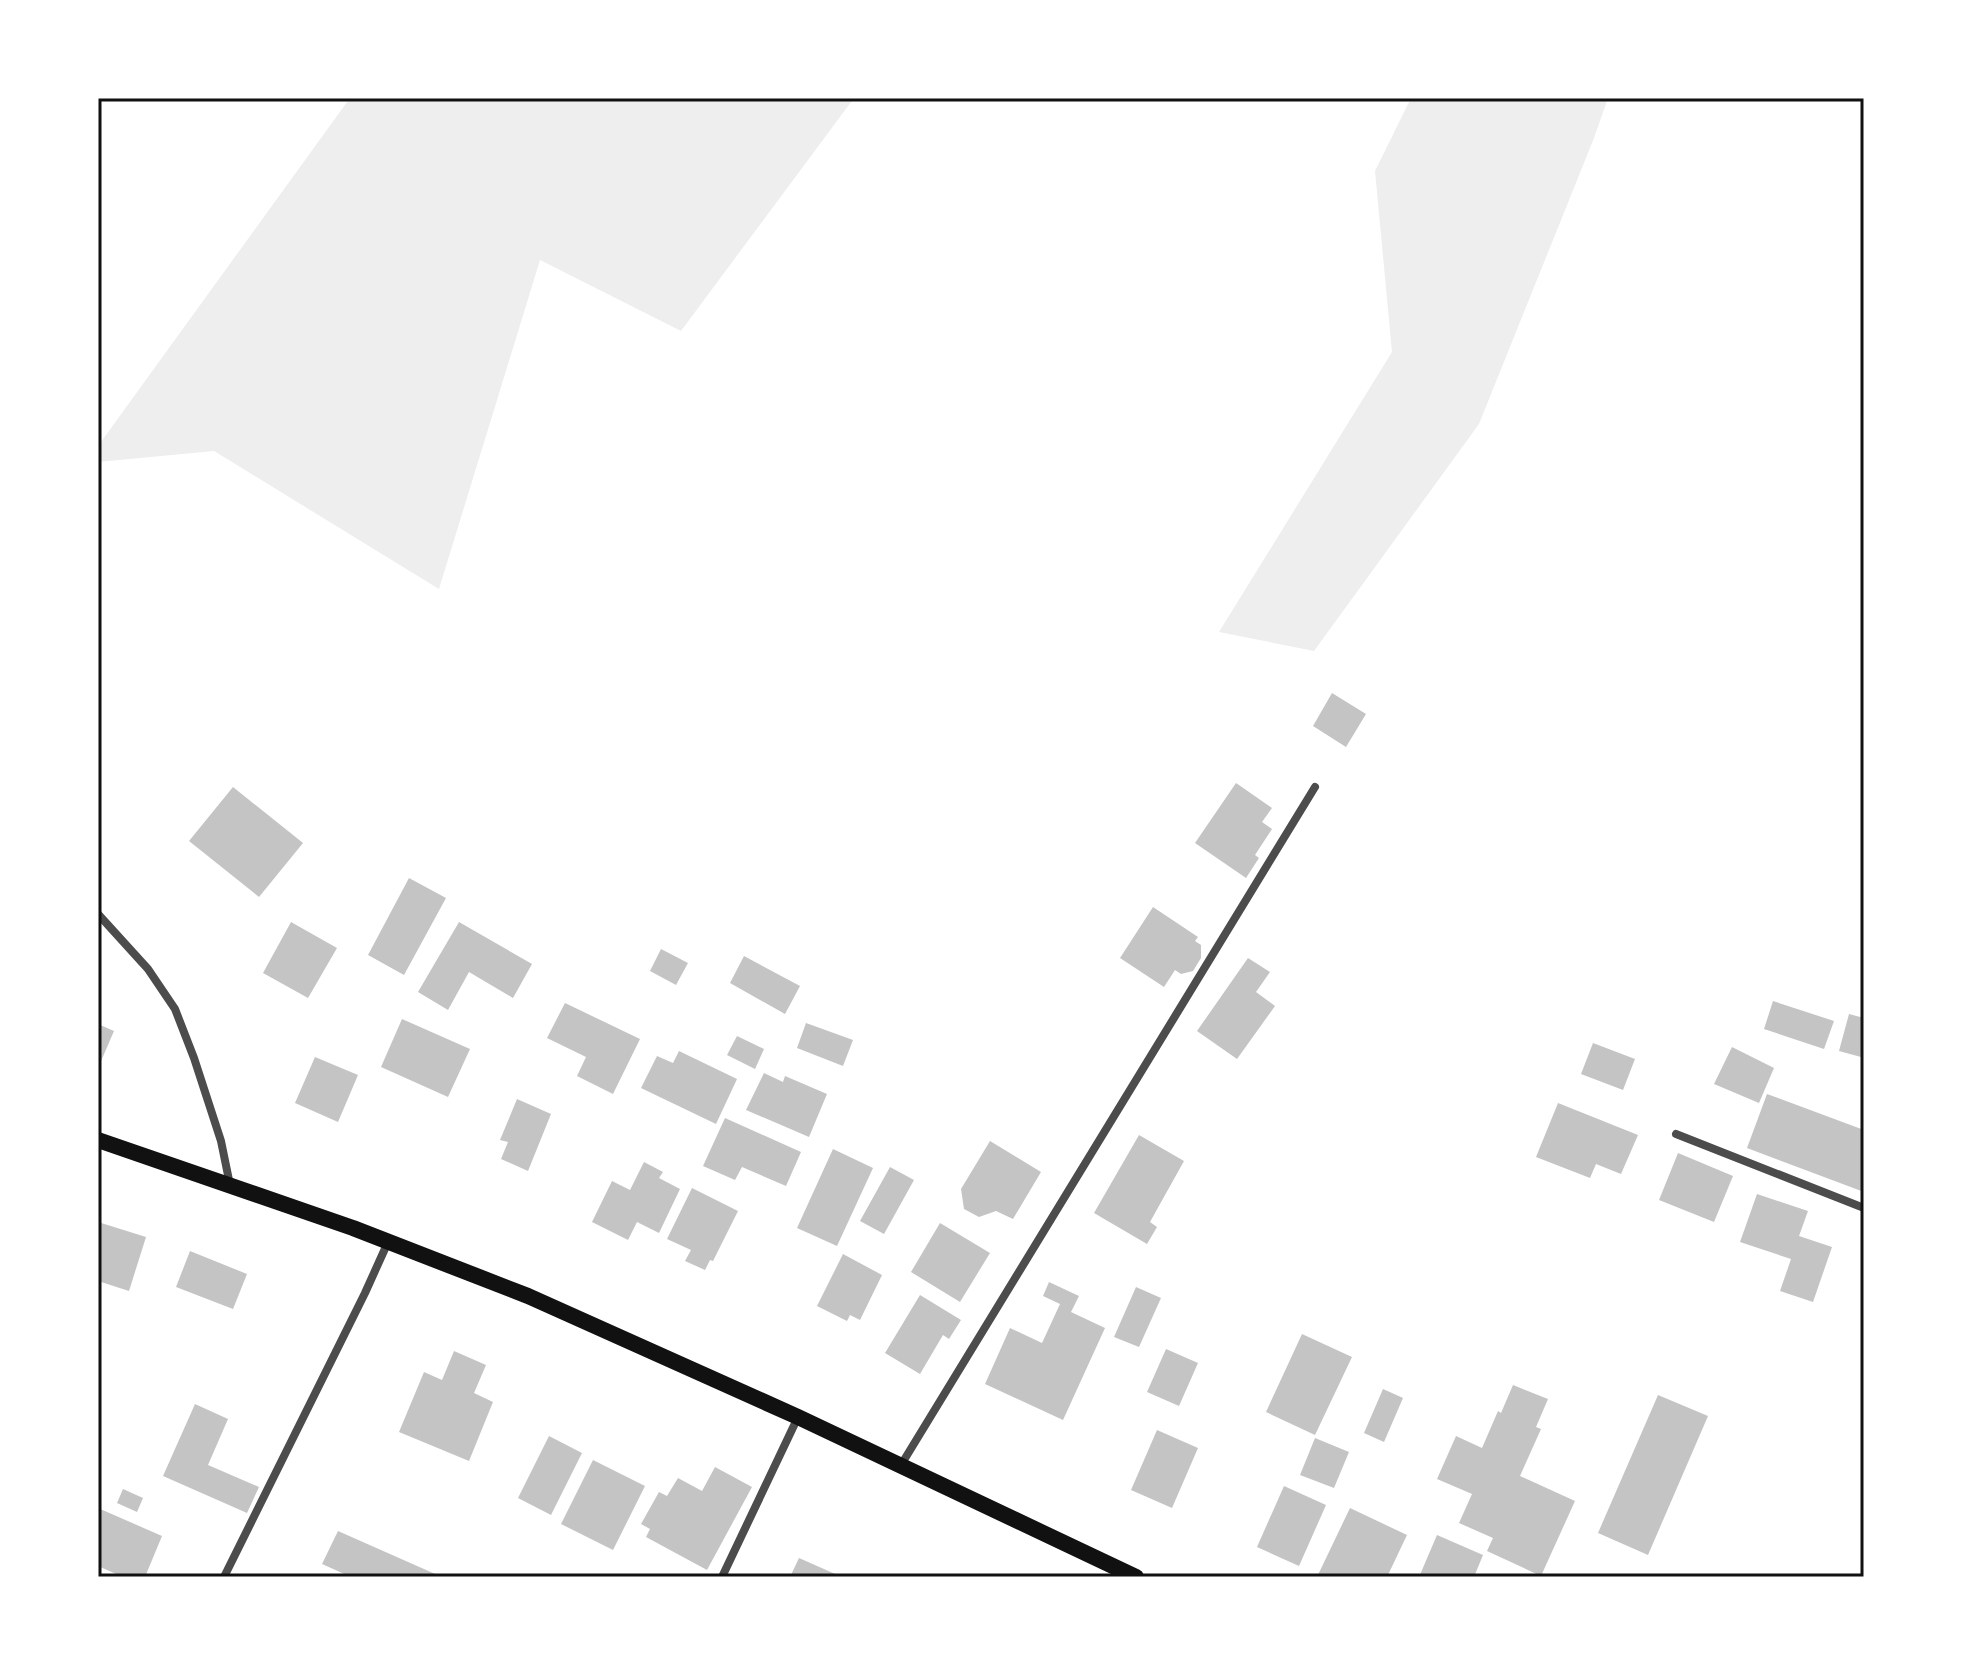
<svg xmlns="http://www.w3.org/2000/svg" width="1962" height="1675" viewBox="0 0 1962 1675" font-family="Rubik,sans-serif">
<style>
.green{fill:#eee}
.building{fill:#c4c4c4}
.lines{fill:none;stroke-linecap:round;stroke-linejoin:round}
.minor{stroke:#4c4c4c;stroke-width:8}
.secondary{stroke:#111;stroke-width:16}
.neatline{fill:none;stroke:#111;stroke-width:3}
</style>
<rect width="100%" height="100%" fill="#fff"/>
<path class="green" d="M350 98H854L681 331 540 260 439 589 214 451 98 462V446Z
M1411 98H1608L1594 138 1479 424 1314 651 1219 632 1392 352 1375 171Z"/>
<path class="building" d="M1332 693 1366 714 1346 747 1313 726Z
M1236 783 1272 808 1262 822 1272 829 1255 855 1259 858 1246 878 1195 843Z
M233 787 303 843 259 897 189 841Z
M409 878 446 898 404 975 368 955Z
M1153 907 1198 937 1195 941 1201 945V958L1193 971 1181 974 1175 970 1164 987 1120 958Z
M291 922 337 948 308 998 263 973Z
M459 922 532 964 513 998 469 972 448 1010 418 992Z
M661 949 688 963 676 985 650 971Z
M744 956 800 986 785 1014 730 983Z
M1248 958 1270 972 1256 992 1275 1006 1237 1059 1197 1031Z
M1773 1001 1834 1021 1824 1049 1764 1029Z
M565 1003 640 1039 613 1094 577 1076 586 1057 547 1038Z
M1849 1014 1864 1018V1046L1861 1057 1839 1051Z
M402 1019 470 1049 448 1097 381 1067Z
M806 1023 853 1040 843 1066 797 1048Z
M98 1024 114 1031 98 1068Z
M737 1036 764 1049 755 1069 727 1055Z
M1593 1043 1635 1059 1623 1090 1581 1074Z
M1732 1047 1774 1068 1759 1103 1714 1084Z
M679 1051 737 1079 716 1124 641 1088 657 1056 673 1063Z
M315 1057 358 1075 338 1122 295 1103Z
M764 1073 783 1082 785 1076 827 1094 809 1137 746 1110Z
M1767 1094 1864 1130V1192L1747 1148Z
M517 1099 551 1114 528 1171 501 1159 508 1142 500 1140Z
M1558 1103 1638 1135 1621 1174 1596 1164 1590 1178 1536 1157Z
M725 1118 801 1152 786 1186 742 1167 735 1180 703 1166Z
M1139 1135 1184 1161 1150 1222 1157 1227 1147 1244 1094 1213Z
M990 1141 1041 1172 1013 1219 996 1211 979 1217 964 1209 961 1189Z
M833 1149 873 1168 837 1246 797 1228Z
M1678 1153 1733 1176 1714 1222 1659 1200Z
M644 1162 663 1172 659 1178 680 1189 659 1233 637 1222 628 1240 592 1222 612 1181 630 1190Z
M890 1167 914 1180 884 1234 860 1221Z
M692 1188 738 1211 713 1261 710 1260 705 1270 685 1261 691 1250 667 1239Z
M1757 1194 1808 1211 1799 1236 1832 1247 1813 1302 1780 1291 1791 1259 1740 1242Z
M98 1222 146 1237 129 1291 98 1281Z
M940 1223 990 1253 960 1302 911 1272Z
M190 1251 247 1274 233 1309 176 1287Z
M843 1254 882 1275 860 1320 850 1315 847 1321 817 1306Z
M1049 1282 1079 1296 1071 1312 1105 1328 1063 1420 985 1384 1010 1328 1042 1343 1060 1304 1043 1296Z
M1136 1287 1161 1298 1139 1347 1114 1337Z
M920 1295 961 1320 949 1339 943 1335 920 1374 885 1353Z
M1302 1334 1352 1357 1315 1435 1266 1412Z
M1166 1349 1198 1363 1179 1406 1147 1392Z
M454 1351 486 1365 474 1393 493 1402 469 1461 399 1432 424 1372 442 1380Z
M1513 1385 1548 1399 1536 1427 1541 1429 1520 1476 1575 1501 1541 1576 1487 1551 1493 1538 1459 1523 1472 1494 1437 1479 1456 1436 1482 1448 1498 1411 1501 1413Z
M1383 1389 1403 1398 1384 1442 1364 1433Z
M1658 1395 1708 1416 1648 1555 1598 1533Z
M195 1404 228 1419 208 1465 259 1487 247 1513 163 1476Z
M1157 1430 1198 1448 1172 1508 1131 1490Z
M549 1436 582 1453 551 1515 518 1498Z
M1315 1438 1349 1452 1334 1488 1300 1475Z
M593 1460 645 1486 613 1550 561 1524Z
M715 1467 752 1487 707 1570 646 1537 650 1529 641 1524 659 1492 667 1496 678 1478 702 1491Z
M1284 1486 1326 1505 1299 1566 1257 1547Z
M123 1489 143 1498 137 1512 117 1503Z
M98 1508 162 1536 145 1577H123L98 1566Z
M1350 1508 1407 1535 1387 1577H1317Z
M338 1531 442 1577H351L322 1564Z
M1437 1535 1483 1555 1474 1577H1419Z
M799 1558 842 1577H790Z"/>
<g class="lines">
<path class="minor" d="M98 914 148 969 175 1009 194 1058 221 1141 230 1185
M1676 1134 1864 1208
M901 1465 1315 787
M224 1577 365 1293 388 1242
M722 1577 798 1417"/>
<path class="secondary" d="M98 1140 353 1228 528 1296 798 1417 1136 1577"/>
</g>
<rect width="1962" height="1675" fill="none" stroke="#ffffff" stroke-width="200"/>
<rect x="100" y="100" width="1762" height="1475" class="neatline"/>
</svg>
